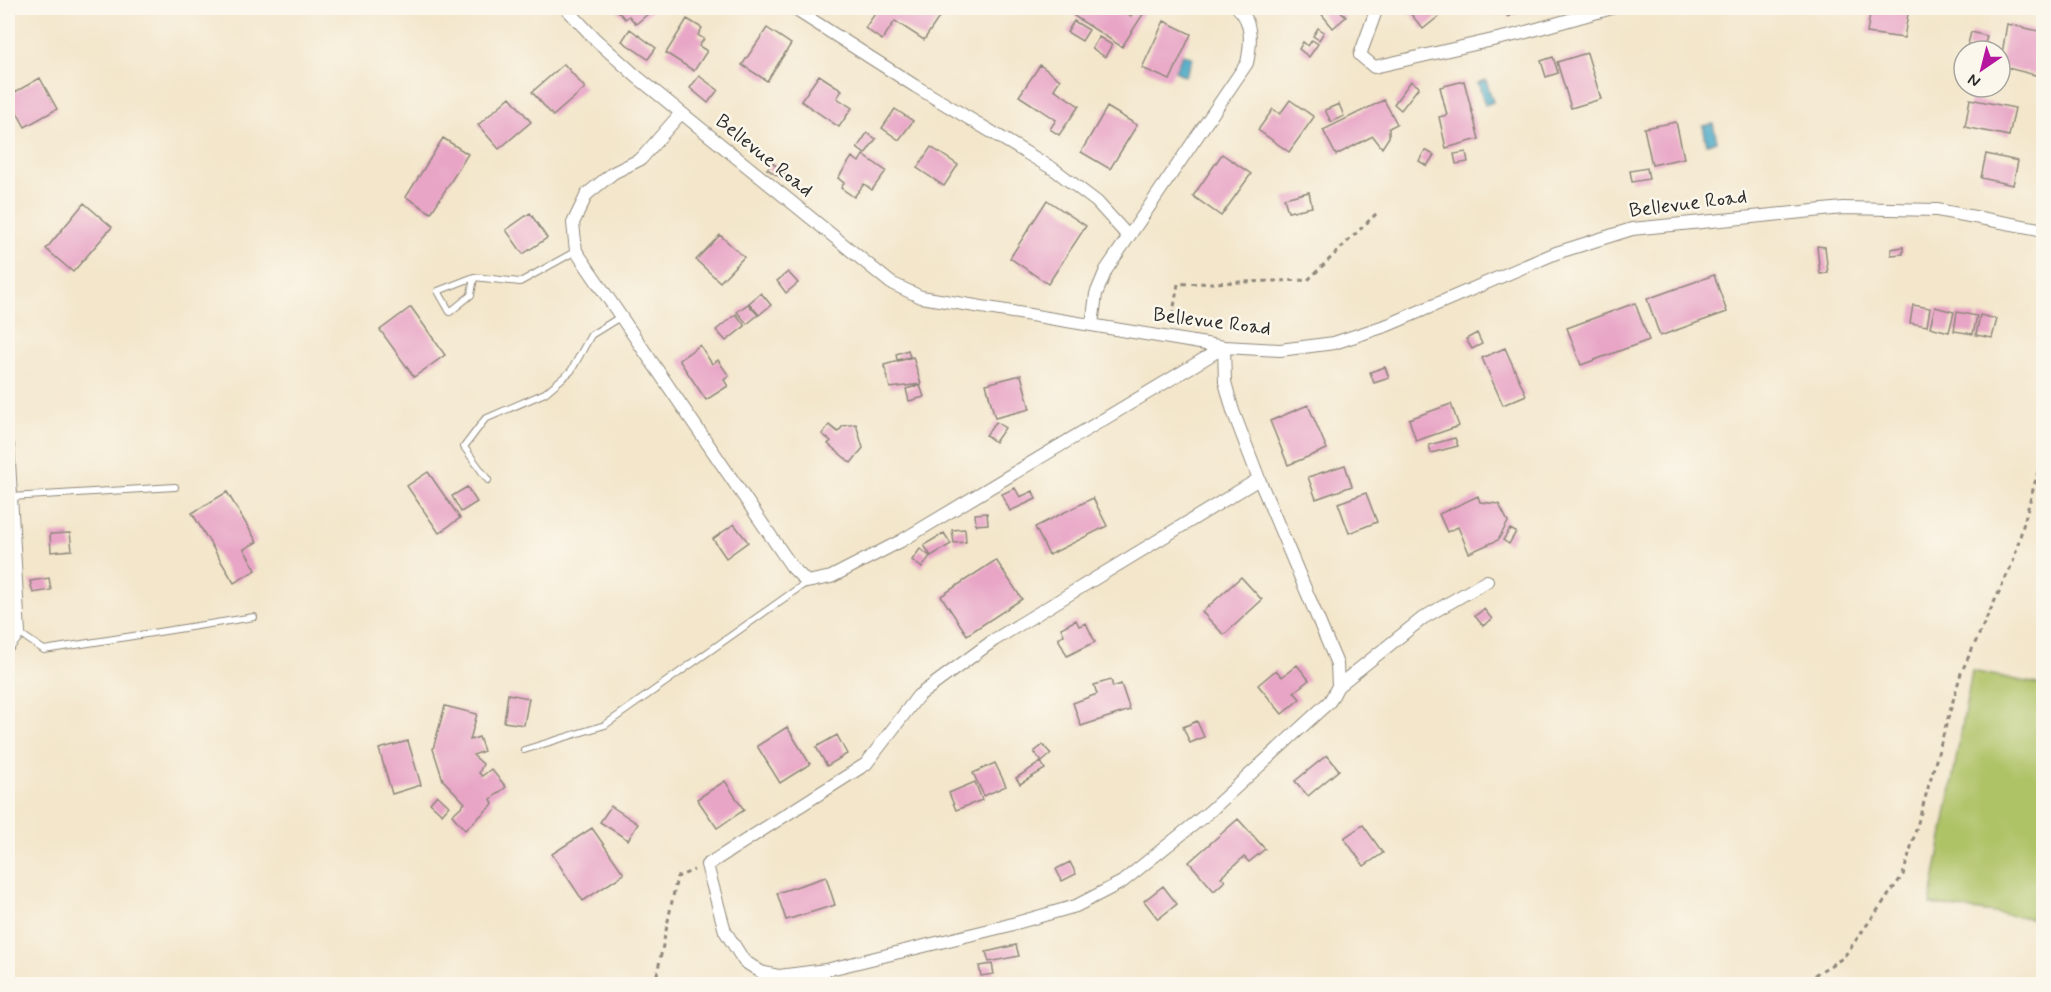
<svg xmlns="http://www.w3.org/2000/svg" width="2051" height="992" viewBox="0 0 2051 992" font-family="Mynerve,sans-serif">
<style>
.green{fill:#aec266;stroke:#6c7648;stroke-width:1.5}
.water{fill:#45a6c5;stroke:#386878;stroke-width:1.5}
.building{fill:#e8a5c6}
.lines{fill:none;stroke-linecap:round;stroke-linejoin:round}
.service-casing{stroke:#8f887b;stroke-width:8}
.minor-casing{stroke:#8f887b;stroke-width:14}
.path{stroke:#8f887b;stroke-width:3;stroke-dasharray:4.5 4.5;stroke-linecap:butt}
.service{stroke:#fff;stroke-width:6}
.minor{stroke:#fff;stroke-width:12}
.labels{text-anchor:middle;dominant-baseline:central;stroke-width:5;stroke-linejoin:round;paint-order:stroke}
.street-label{font-size:20px;fill:#2b2b2b;stroke:#fbf7ec}
</style>
<rect width="100%" height="100%" fill="#fbf7ec"/>
<filter id="ink" filterUnits="userSpaceOnUse"><feTurbulence type="fractalNoise" baseFrequency=".0167" numOctaves="2"/><feDisplacementMap in="SourceGraphic" scale="12" xChannelSelector="R" yChannelSelector="G"/><feConvolveMatrix kernelMatrix="1 2 1 2 8 2 1 2 1" color-interpolation-filters="sRGB"/></filter>
<filter id="wash" filterUnits="userSpaceOnUse"><feTurbulence type="fractalNoise" baseFrequency=".008" numOctaves="4" result="noise"/><feDisplacementMap in="SourceGraphic" scale="24" xChannelSelector="R" yChannelSelector="G"/><feGaussianBlur stdDeviation="1.35" result="paint"/><feColorMatrix in="noise" values="0 0 0 0 0 0 0 0 0 0 0 0 0 0 0 0 0 1.4 0 .05"/><feComposite in="paint" operator="in"/></filter>
<g filter="url(#wash)">
<rect width="100%" height="100%" fill="#f3e6cb"/>
<path class="green" d="M1972 671 2043 685V920L1930 904Z"/>
<path class="water" d="M1183 54 1193 58 1185 76 1175 71Z
M1486 80 1493 102 1485 105 1478 83Z
M1713 124 1717 141 1707 144 1703 126Z"/>
<g id="blocks">
<path class="building" d="M615 8H655L636 24 629 16 625 19Z
M879 8H940L944 10 924 40 895 21 882 40 865 28Z
M1080 8H1128L1125 12 1131 16 1137 8H1147L1122 47 1074 16Z
M1324 8H1338L1346 17 1333 28 1319 11Z
M1406 8H1449L1423 29Z
M1502 8H1523L1508 17Z
M1871 8H1909L1904 38 1867 33Z
M687 19 702 28 698 35 704 39 699 46 707 51 694 71 666 53Z
M1074 21 1089 30 1082 41 1067 32Z
M1164 21 1191 34 1170 80 1142 68Z
M2007 24 2043 32V77L2000 66Z
M767 28 791 44 767 81 742 65Z
M1318 28 1324 32 1319 40 1313 36Z
M630 29 656 48 648 59 622 41Z
M1971 32 1987 36 1983 51 1967 48Z
M1099 37 1112 45 1105 57 1092 48Z
M1312 40 1318 44 1309 57 1299 49 1303 42 1308 46Z
M1587 53 1601 99 1571 108 1557 62Z
M1553 57 1558 73 1546 77 1541 61Z
M1964 61V77L1959 76Z
M564 64 585 88 553 116 532 92Z
M1040 65 1060 80 1054 89 1079 106 1059 135 1050 129 1056 120 1019 96Z
M819 75 842 90 837 98 852 108 839 127 801 101Z
M699 76 718 90 708 103 690 88Z
M40 78 57 109 25 127 8 96Z
M1411 81 1419 87 1401 110 1394 104Z
M1464 81 1479 139 1446 148 1439 117 1447 115 1440 87Z
M510 97 531 122 499 149 478 125Z
M1970 99 2015 108 2009 136 1965 127Z
M1290 100 1314 117 1289 152 1258 130 1273 109 1280 114Z
M1384 100 1397 124 1389 128V137L1382 148 1373 136 1336 155 1323 130Z
M1339 104 1344 116 1331 122 1325 110Z
M1107 107 1137 125 1110 169 1081 152Z
M895 109 913 121 899 140 882 128Z
M1676 122 1684 158 1652 165 1644 128Z
M867 133 876 139 865 154 857 148Z
M443 138 468 154 431 213 406 197Z
M931 147 958 165 944 186 917 168Z
M1425 150 1434 155 1427 166 1419 161Z
M1466 152 1468 162 1456 164 1454 154Z
M1222 154 1251 174 1221 216 1193 196Z
M1986 154 2018 161 2013 185 1981 178Z
M863 155 886 171 872 190 864 184 854 197 841 188 844 183 838 178 852 157 859 162Z
M772 163 786 172 781 178 767 169Z
M1647 168 1649 179 1632 182 1630 171Z
M1309 192 1312 207 1288 212 1284 198Z
M1047 200 1086 226 1048 284 1010 258Z
M84 203 112 227 73 272 46 249Z
M530 213 547 238 523 254 506 230Z
M720 235 744 257 720 282 696 260Z
M1817 246 1825 247 1828 273 1820 274Z
M1903 247V254L1891 255V249Z
M788 272 798 283 786 293 777 281Z
M1714 275 1727 312 1660 336 1647 299Z
M761 293 771 305 759 315 749 303Z
M1635 303 1649 340 1581 365 1567 328Z
M748 304 758 315 747 324 737 312Z
M1913 305 1930 308 1927 326 1910 323Z
M411 307 445 355 414 377 380 330Z
M1935 307 1954 312 1949 332 1930 327Z
M1957 312 1977 316 1973 334 1954 331Z
M736 314 745 326 726 341 716 330Z
M1980 315 1997 319 1992 338 1976 335Z
M1477 333 1482 344 1472 349 1466 339Z
M700 345 712 364 718 360 729 376 724 380 728 386 706 400 679 360Z
M1505 348 1526 395 1503 405 1482 358Z
M908 350 910 357 897 360 896 354Z
M913 357 921 384 890 388 884 365Z
M1385 367 1389 378 1374 383 1370 372Z
M1021 375 1030 409 995 418 986 384Z
M920 385 924 397 909 401 906 389Z
M1451 404 1459 426 1416 441 1409 419Z
M1308 405 1327 449 1288 465 1270 421Z
M996 422 1005 428 995 442 986 435Z
M856 424 863 448 851 463 828 444 831 441 822 434 829 425 838 432 843 426Z
M1455 438 1458 446 1431 453 1429 445Z
M1345 465 1352 486 1316 499 1308 477Z
M428 472 460 518 439 533 407 486Z
M467 487 477 502 461 512 452 496Z
M1015 488 1020 497 1033 491 1036 499 1010 511 1002 494Z
M227 492 257 542 244 549 256 570 234 583 192 513Z
M1366 493 1377 522 1349 533 1338 503Z
M1478 496 1480 502 1499 504 1508 522 1498 540 1469 553 1458 527 1447 532 1439 514Z
M1093 498 1107 526 1049 555 1035 527Z
M987 513 988 524 976 525 975 514Z
M734 524 748 542 726 558 713 539Z
M965 529 966 542 954 543 952 530Z
M1510 529 1516 532 1509 544 1503 540Z
M70 533 72 550 51 552 50 534Z
M944 533 951 544 931 556 924 545Z
M920 549 930 556 922 568 912 560Z
M996 560 1022 599 967 635 941 596Z
M1241 577 1262 600 1224 635 1202 612Z
M49 578 51 590 33 593 30 581Z
M1484 609 1492 619 1483 626 1475 616Z
M1076 620 1079 626 1086 623 1095 642 1067 656 1058 638 1064 635 1061 628Z
M1297 665 1309 680 1294 692 1300 699 1282 714 1258 685 1276 670 1282 677Z
M1111 680 1113 687 1121 684 1130 710 1081 726 1073 703 1097 694 1094 685Z
M508 694 529 698 524 725 504 722Z
M445 706 477 714 470 740 479 737 484 751 473 755 483 764 479 773 482 776 491 769 506 787 491 799 493 804 465 830 452 815 465 803 443 780 433 749Z
M1197 721 1204 737 1190 743 1183 727Z
M787 727 810 764 780 783 757 746Z
M837 735 847 754 827 766 816 747Z
M408 741 421 785 392 794 379 749Z
M1043 745 1051 754 1042 762 1034 752Z
M1327 755 1339 770 1308 796 1295 781Z
M1041 762 1045 769 1020 784 1016 778Z
M995 763 1006 786 984 796 973 773Z
M725 781 744 810 717 828 697 799Z
M975 782 982 800 956 810 949 793Z
M437 795 449 806 442 814 430 803Z
M611 806 638 824 628 840 600 822Z
M1238 819 1265 849 1249 862 1244 857 1221 877 1225 881 1214 891 1189 862Z
M1363 825 1383 853 1364 866 1344 838Z
M592 828 624 874 583 901 552 854Z
M1070 862 1076 874 1062 881 1056 869Z
M826 877 835 905 786 920 777 893Z
M1163 886 1177 904 1158 919 1144 901Z
M1016 945 1019 956 989 962 986 952Z
M992 964 994 974 981 976 979 966Z"/>
</g>
</g>
<g filter="url(#ink)">
<use href="#blocks" fill-opacity="0" stroke="#8f887b" stroke-width="1.5"/>
<g class="lines">
<g class="service-casing">
<path id="service" d="M8 89 9 86
M474 277 471 295 450 312 438 291 474 277 520 282 576 251
M488 480 464 447 485 419 545 393 571 371 591 335 620 317
M11 497 175 487
M19 633 44 650 254 617
M524 750 605 725 807 582"/>
</g>
<g class="minor-casing">
<path id="minor" d="M566 8 595 39 636 76 891 283 921 297 1224 347 1280 350 1334 343 1388 325 1556 253 1632 229 1843 208 1937 210 2044 230
M793 8 915 86 1055 170 1097 202 1128 236
M1377 8 1360 55 1374 67 1519 34 1612 8
M681 113 641 159 613 173 587 194 573 223 576 251 792 567 807 582 831 577 901 541 1224 347 1225 382 1233 411 1259 479 994 640 918 696 866 764 707 865 725 931 744 961 761 972 779 976 826 970 1002 927 1076 906 1122 882 1209 812 1330 701 1338 686
M1092 325 1096 294 1106 270 1247 63C1251 44 1253 22 1238 8
M8 445 19 633 8 646
M1259 479 1337 664 1338 686 1423 618 1487 581"/>
</g>
<path class="path" d="M1171 324 1178 284 1308 280 1378 212
M655 984 677 877 694 870
M1799 984 1843 958 1903 875 1961 673 2013 562 2044 450"/>
<use href="#service" class="service"/>
<use href="#minor" class="minor"/>
</g>
</g>
<g class="labels">
<g class="street-label">
<text transform="translate(764 156) rotate(39)">Bellevue Road</text>
<text transform="translate(1688 204) rotate(-7)">Bellevue Road</text>
<text transform="translate(1212 322) rotate(7)">Bellevue Road</text>
</g>
</g>
<rect width="2051" height="992" fill="none" stroke="#fbf7ec" stroke-width="30"/>
<g transform="translate(1982 69) rotate(215)"><circle r="28" fill="#fbf7ec" stroke="#a8a59f" stroke-width="1.5"/>
<path d="M0-4.5L10 22L0 15L-10 22Z" fill="#b5179e"/>
<text y="-9" font-size="16" font-weight="bold" text-anchor="middle" fill="#2b2b2b">N</text>
</g>
</svg>
